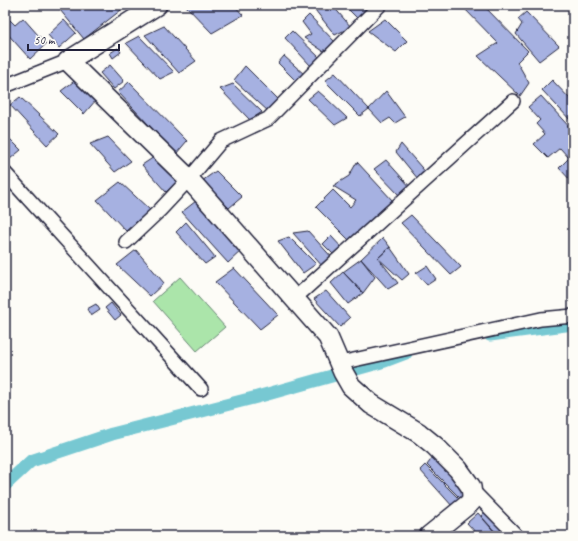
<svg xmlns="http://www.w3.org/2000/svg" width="578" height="541" viewBox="0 0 578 541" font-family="Caveat,sans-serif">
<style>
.green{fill:#abe5aa;stroke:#668472}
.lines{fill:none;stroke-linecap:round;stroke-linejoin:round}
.canal{stroke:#77c8d2;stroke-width:13}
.building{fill:#a6b1e1;stroke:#22223b}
.minor-casing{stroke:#22223b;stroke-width:16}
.secondary-casing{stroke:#22223b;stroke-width:22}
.minor{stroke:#fdfcf7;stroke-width:13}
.secondary{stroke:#fdfcf7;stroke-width:19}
</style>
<rect width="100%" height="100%" fill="#fdfcf7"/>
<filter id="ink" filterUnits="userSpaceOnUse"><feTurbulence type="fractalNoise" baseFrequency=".025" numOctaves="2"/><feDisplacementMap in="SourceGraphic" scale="8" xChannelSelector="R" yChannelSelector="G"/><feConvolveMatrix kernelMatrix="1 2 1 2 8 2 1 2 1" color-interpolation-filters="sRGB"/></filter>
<g filter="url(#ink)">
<path class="green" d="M180 277 225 327 197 351 153 301Z"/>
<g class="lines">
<path class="canal" d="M490 335 573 324
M5 485 31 461 112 434 257 397 385 361 406 353"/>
</g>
<path class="building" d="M67 5H118L121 10 84 39 60 10Z
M185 5H234L243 15 212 33Z
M311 5H332L351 27 335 35Z
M344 5H363L368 11 357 18Z
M461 5H483L528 51 517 62 529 83 520 96 478 56 498 43Z
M526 12 559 46 539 61 516 34 522 24 518 19Z
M309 15 336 43 323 51 304 38 311 34 302 22Z
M23 18 46 44 30 59 5 31V24L10 20 15 25Z
M385 19 407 41 396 52 368 31Z
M64 20 76 33 59 48 48 35Z
M164 26 196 61 179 73 145 35Z
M292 31 320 58 311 66 285 38Z
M139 36 174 72 160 79 126 43Z
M118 48 121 52 113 58 110 53Z
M284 56 305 75 297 82 278 63Z
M110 65 124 81 114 89 100 73Z
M245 66 279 100 269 112 234 80Z
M335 73 369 109 360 116 325 81Z
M77 79 96 100 84 114 61 91Z
M552 80 573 102V123L542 90Z
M129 82 187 141 176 154 118 92Z
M233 84 262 112 250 120 220 89Z
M318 91 326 98 347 118 335 125 308 99Z
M386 91 405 117 395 123 390 118 382 123 369 109Z
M541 96 573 131V183L559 168 569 158 560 148 548 158 534 144 545 134 536 124 540 120 528 107Z
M20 97 59 134 47 145 10 105Z
M5 134 21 150 10 159 5 153Z
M108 137 131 161 115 172 90 144Z
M401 144 428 175 418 179 396 152Z
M154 157 177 182 166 192 142 165Z
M386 160 412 189 401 197 374 169Z
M357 162 393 201 351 242 316 207 333 190 350 207 356 200 333 186 349 176Z
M216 171 242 197 229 208 202 181Z
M120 182 150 210 126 231 97 200Z
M196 201 243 249 228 263 182 212Z
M411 215 461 267 451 275 401 223Z
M186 222 215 257 205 264 176 232Z
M308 231 335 261 323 267 293 233Z
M331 236 344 250 336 257 323 244Z
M289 237 316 264 303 273 278 241Z
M383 238 390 247 378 258 398 283 388 289 361 259Z
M390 247 409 274 402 280 378 258Z
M136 250 164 283 150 296 117 265Z
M361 259 375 277 363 293 343 272Z
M427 266 436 279 427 285 416 273Z
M234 268 278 315 260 329 215 282Z
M343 272 363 293 348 304 331 283Z
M326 291 350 318 340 327 314 299Z
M111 303 121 315 115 320 105 308Z
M96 304 100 310 91 316 87 309Z
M433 457 467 490 461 499 427 465Z
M425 465 459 499 453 507 420 470Z
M487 509 511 536H499L481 516Z
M478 513 498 536H479L467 523Z"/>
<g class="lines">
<g class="minor-casing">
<path id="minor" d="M5 86 68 61
M5 173 201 389
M126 242 160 210 189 179 221 141 268 119 380 5
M294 299 513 101
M340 363 541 319 573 316
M472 490 517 536"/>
</g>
<g class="secondary-casing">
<path id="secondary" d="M157 5 68 61 189 179 328 337 343 372 351 386 371 404 419 433 435 446 458 469 471 487 472 495 471 502 429 536"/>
</g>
<use href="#minor" class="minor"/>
<use href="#secondary" class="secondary"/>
</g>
</g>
<rect width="578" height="541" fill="none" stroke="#fdfcf7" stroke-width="20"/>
<rect x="10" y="10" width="558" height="521" fill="none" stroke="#22223b" stroke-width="1.5" filter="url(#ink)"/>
<path d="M28 44v6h91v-6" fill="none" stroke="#22223b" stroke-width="2"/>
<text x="34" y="44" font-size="12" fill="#22223b" stroke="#fdfcf7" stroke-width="3" paint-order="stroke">50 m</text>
</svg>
